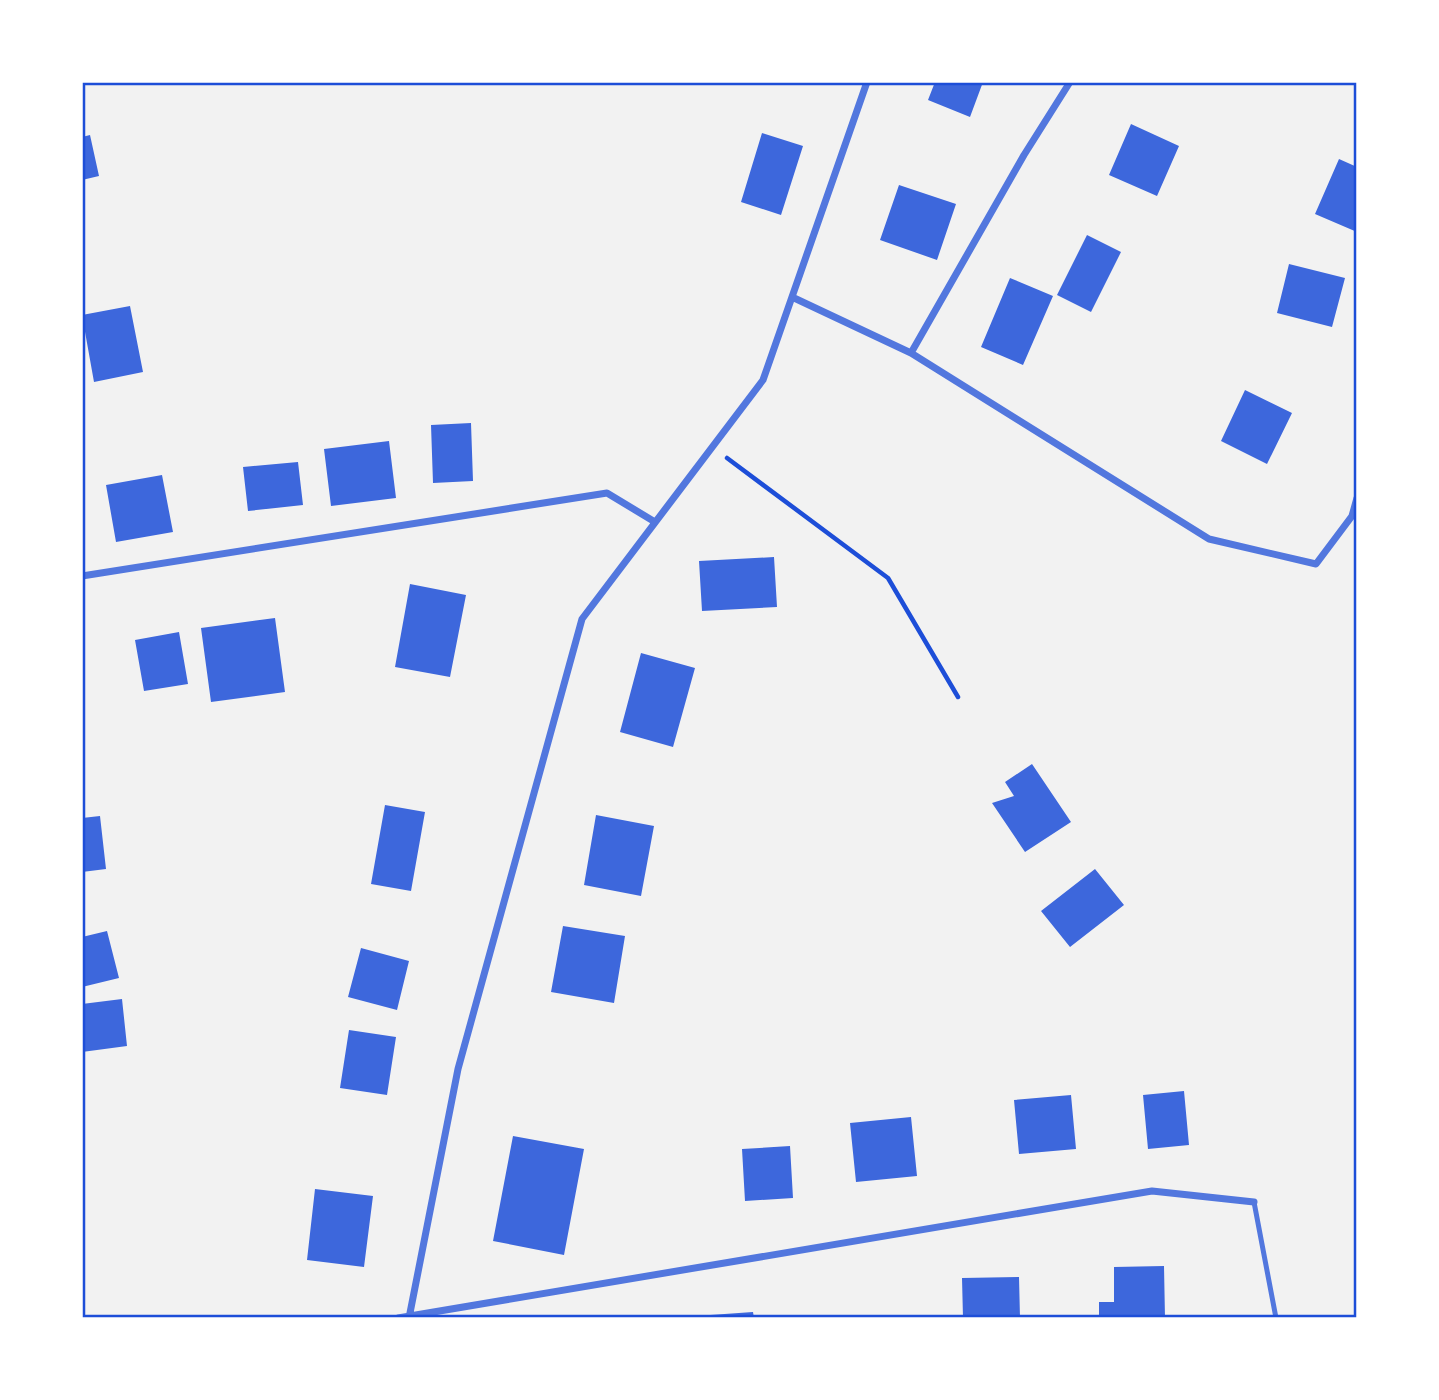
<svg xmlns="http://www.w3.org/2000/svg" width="1439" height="1400" viewBox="0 0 1439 1400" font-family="Spectral,serif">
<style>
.building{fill:#3d67dc}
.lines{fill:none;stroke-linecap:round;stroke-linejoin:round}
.path{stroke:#1d4ed8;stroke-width:4.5}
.service{stroke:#5277de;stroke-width:5}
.minor{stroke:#5277de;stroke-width:7}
.neatline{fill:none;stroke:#1d4ed8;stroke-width:2.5}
</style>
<rect width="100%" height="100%" fill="#f2f2f2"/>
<path class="building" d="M935 82H983L970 117 928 100Z
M1131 124 1179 146 1157 196 1109 175Z
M762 133 803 146 781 215 741 202Z
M90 135 99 176 82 180V137Z
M1339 159 1357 167V232L1315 214Z
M899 185 956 204 937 260 880 240Z
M1087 235 1121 252 1091 312 1057 295Z
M1289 264 1345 278 1332 327 1277 313Z
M1010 278 1053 296 1023 365 981 347Z
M130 306 143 372 94 382 82 315Z
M1245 390 1292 413 1267 464 1221 441Z
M471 423 473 481 433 483 431 425Z
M389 441 396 498 331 506 324 449Z
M298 462 303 505 248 511 243 467Z
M162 475 173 532 116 542 106 485Z
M774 557 777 607 702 611 699 561Z
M410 584 466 595 450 677 395 667Z
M275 618 285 692 211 702 201 628Z
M179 632 188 684 144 691 135 640Z
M641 653 695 668 673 747 620 732Z
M1032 764 1071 822 1025 852 992 803 1014 796 1005 782Z
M385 805 425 812 411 891 371 884Z
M596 815 654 826 641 896 584 885Z
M100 816 106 869 82 872V818Z
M1095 869 1124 905 1070 947 1041 911Z
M563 926 625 936 614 1003 551 992Z
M107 931 119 978 82 987V937Z
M361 948 409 961 397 1010 348 997Z
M122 999 127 1046 82 1052V1004Z
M349 1030 396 1037 387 1095 340 1088Z
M1184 1091 1189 1145 1148 1149 1143 1095Z
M1071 1095 1076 1149 1019 1154 1014 1100Z
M911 1117 917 1176 856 1182 850 1123Z
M513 1136 584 1149 564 1255 493 1241Z
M790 1146 793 1198 745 1201 742 1149Z
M315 1189 373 1196 364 1267 307 1260Z
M1164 1266 1165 1318H1099V1302H1114V1267Z
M1019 1277 1020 1318H963L962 1278Z
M753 1312 754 1318H696V1316Z"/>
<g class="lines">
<path class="path" d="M727 458 888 578 958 697"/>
<path class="service" d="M1254 1202 1276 1318"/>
<path class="minor" d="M792 297 911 353 1209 539 1316 564 1352 516 1357 498
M911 353 1024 155 1070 82
M82 576 607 493 655 522
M398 1318 1152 1191 1254 1202
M409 1318 458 1069 582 619 763 380 867 82"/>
</g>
<rect width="1439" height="1400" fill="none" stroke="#ffffff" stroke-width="168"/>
<rect x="84" y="84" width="1271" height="1232" class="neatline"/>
</svg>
